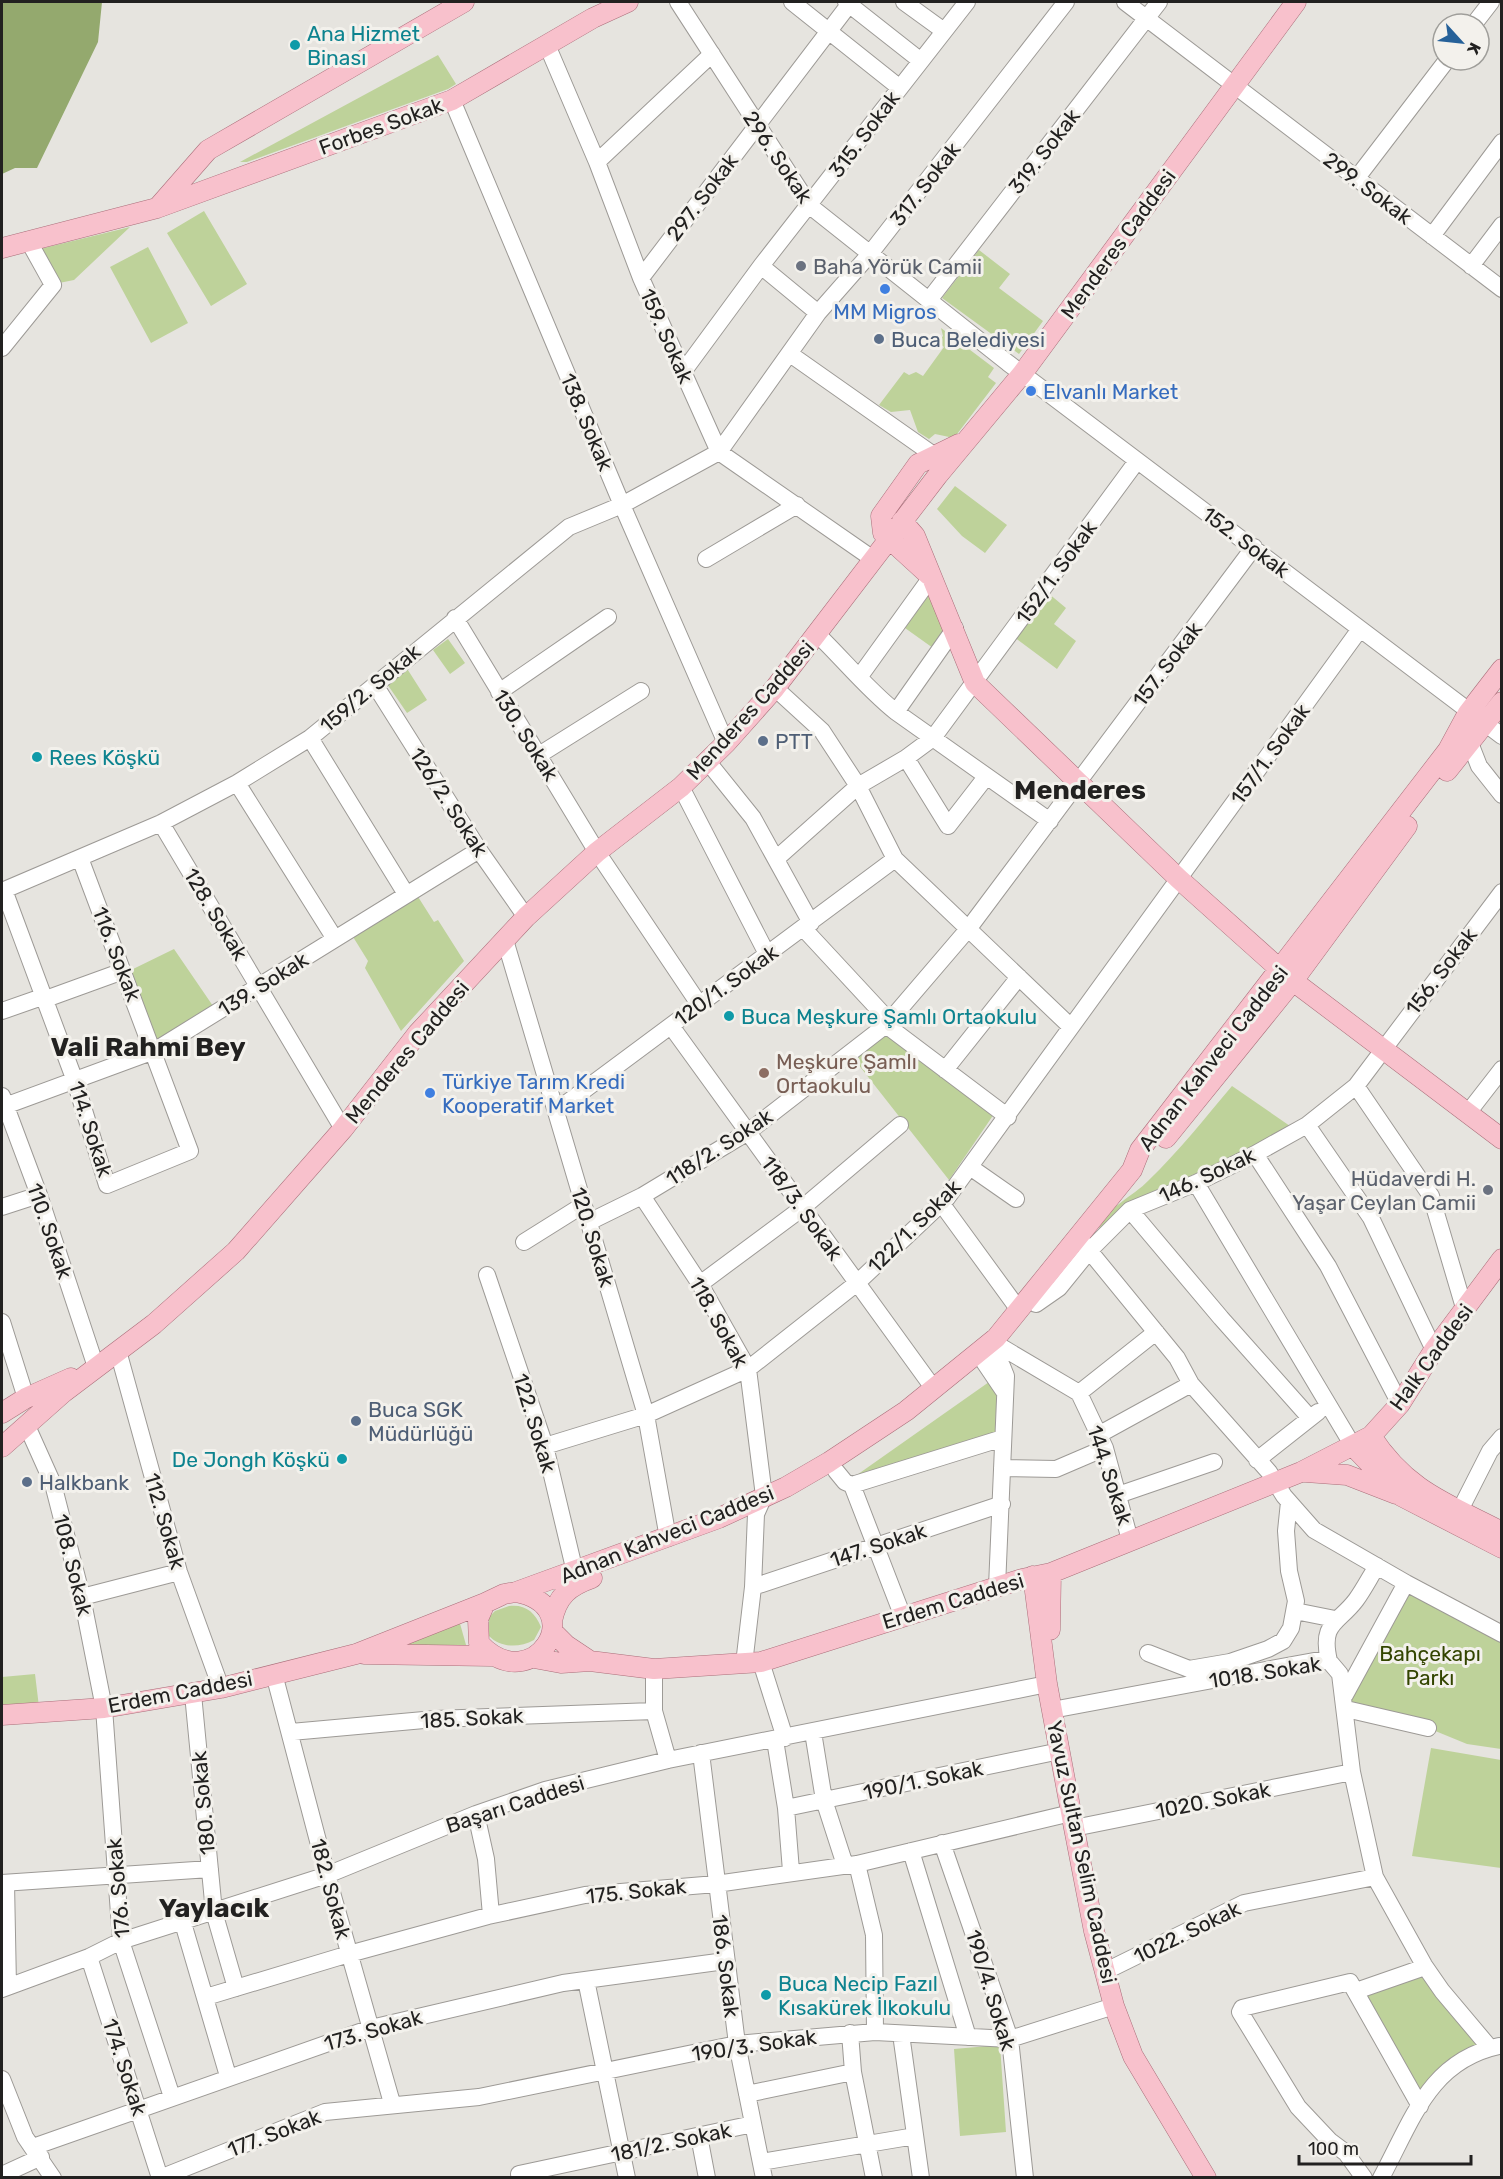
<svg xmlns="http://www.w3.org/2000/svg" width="1503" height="2179" viewBox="0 0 1503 2179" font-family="Rubik,sans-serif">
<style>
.green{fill:#bed29a}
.forest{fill:#94a96e}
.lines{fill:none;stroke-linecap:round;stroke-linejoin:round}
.minor-casing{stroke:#9d9a96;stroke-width:18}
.major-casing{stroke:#aa6e7a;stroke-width:21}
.minor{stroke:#fff;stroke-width:16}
.major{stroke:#f8c1cc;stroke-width:20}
.culture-dot{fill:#0f9aa8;stroke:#f3f1ec;stroke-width:2}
.worship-dot{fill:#6b7280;stroke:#f3f1ec;stroke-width:2}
.shop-dot{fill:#3f7fe0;stroke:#f3f1ec;stroke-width:2}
.service-dot{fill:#5c6f8a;stroke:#f3f1ec;stroke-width:2}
.education-dot{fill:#8d6e63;stroke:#f3f1ec;stroke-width:2}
.labels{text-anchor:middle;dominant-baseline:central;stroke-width:6;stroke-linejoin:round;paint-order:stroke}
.culture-label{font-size:21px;fill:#0d838f;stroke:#f3f1ec;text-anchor:start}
.street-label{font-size:21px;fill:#222120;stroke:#f3f1ec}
.worship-label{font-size:21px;fill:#5b616d;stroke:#f3f1ec;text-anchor:start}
.shop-label{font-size:21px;fill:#366cbe;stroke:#f3f1ec;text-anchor:start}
.service-label{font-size:21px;fill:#4e5e75;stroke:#f3f1ec;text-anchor:start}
.education-label{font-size:21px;fill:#785e54;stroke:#f3f1ec;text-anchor:start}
.park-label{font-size:21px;fill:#334500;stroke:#f3f1ec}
.district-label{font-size:27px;font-weight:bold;fill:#222120;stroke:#f3f1ec}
</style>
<rect width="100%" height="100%" fill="#e6e4df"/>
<path class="green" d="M438 55 456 84 448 89 247 162H240Z
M204 211 247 284 211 306 167 233Z
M130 227 74 280 54 284 40 249Z
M148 247 188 323 151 343 110 267Z
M979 250 1010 274 999 288 1043 321 1019 354 942 298Z
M941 328 994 368 988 377 996 383 954 438 935 434 929 439 918 432 910 410 891 412 879 405 904 372 909 375 916 372 923 376 944 347 938 342 943 336Z
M955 486 1007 525 985 553 962 536 937 509Z
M931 592 945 630 933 648 905 628Z
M1048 593 1066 608 1054 624 1076 641 1057 669 1014 637Z
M448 639 465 663 450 674 433 650Z
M406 667 427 700 407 713 385 681Z
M415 892 434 922 438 920 464 961 401 1031 365 968 368 961 350 932Z
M174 949 213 1006 154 1042 129 971Z
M885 1030 994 1114 949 1180 854 1059Z
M1232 1086 1290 1126 1098 1232C1104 1208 1133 1197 1149 1180 1179 1151 1205 1118 1232 1086Z
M989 1382 997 1387 995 1434 854 1477Z
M1406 1583 1501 1634V1749L1467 1744 1428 1728 1346 1709Z
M509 1606C525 1604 535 1612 541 1627L534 1640C519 1648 501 1648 489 1636V1617L495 1611Z
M459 1620 468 1652 392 1649Z
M35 1674 39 1707 2 1710V1677Z
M1431 1748 1501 1760V1868L1412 1856Z
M1425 1967 1490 2048 1456 2062 1420 2106 1356 1991Z
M1000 2045 1006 2132 960 2136 954 2049Z"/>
<path class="forest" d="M2 2H102L98 42 37 168H15L2 174Z"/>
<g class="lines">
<g class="minor-casing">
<path id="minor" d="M678 2 810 206 1008 363 1502 736
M792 2 900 88
M846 2 921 61
M904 2 944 31
M1125 2 1502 289
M1474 24 1491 2
M547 45 597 162 641 278 719 452 873 559
M452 100 622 505 726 743
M597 162 712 54
M1356 179 1447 60
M1432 236 1502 142
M761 266 818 313
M1471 266 1502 225
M641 278 851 2
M929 300 1159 2
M2 348 53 285 28 240
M790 354 935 456
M683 372 761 266 967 2
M706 559 797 505
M455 618 597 852 699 1004
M817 634C844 660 867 689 896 712L1050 821
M860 676 932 576
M375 685 479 850 526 917
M775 688 822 731 858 786 895 859 1071 1027
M499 692 608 617
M896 712 955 628
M1460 735 1470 743 1479 766 1502 795
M310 738 406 894
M539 755 641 691
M906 758 948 826 986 777
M708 762 753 818 811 923
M237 783 335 939
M681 787 767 954
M161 823 343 1129
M776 859 858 786 906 758 933 738 1137 461
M4 890 75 1081 107 1185 190 1151 80 858
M2 891 161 823 237 783 310 738 569 527 622 505 719 452 818 313 869 255 1066 2
M804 929 881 1012 886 1025 1008 1117
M505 940 646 1415 668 1538
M43 1000 123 971
M2 1011 42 997
M671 1026 934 1389
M945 1070 1019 977
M1356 1086 1431 1196 1465 1311
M2 1096 39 1195 96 1367
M2 1107 154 1051 479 850
M556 1111 895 859
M1467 1114 1502 1069
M1307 1125 1371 1218 1434 1350
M1255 1154 1328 1266 1400 1404
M970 1167 1016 1199
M1196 1183 1353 1446
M642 1196 700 1284 748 1369 764 1496 756 1514 753 1587 744 1664
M941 1203 1019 1310
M2 1207 39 1195
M1130 1210 1221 1318 1310 1418
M589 1222 642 1196 748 1132 886 1025 969 928 1254 547
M524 1242 583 1205
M1083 1243 1177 1358 1191 1384 1269 1472 1284 1496 1314 1530 1406 1583 1502 1634
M487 1275 545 1446 575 1572
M700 1284 801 1209 900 1125
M1036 1304 1059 1288 1089 1251 1130 1210 1196 1183 1255 1154 1307 1125 1356 1086 1502 892
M2 1322 26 1398
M988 1345 1002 1366 1006 1376 997 1587
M1003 1348 1079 1393 1105 1448 1130 1540
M118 1351 179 1572 221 1688
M978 1353 1003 1390
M1079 1393 1156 1332
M27 1426 53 1484 82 1597 104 1708 121 1941 172 2097
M1100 1434 1191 1384
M545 1446 646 1415 748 1369 857 1283 947 1198 1360 629
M1257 1460 1318 1412
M1002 1468 1056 1469 1105 1448
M836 1471 845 1482 852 1485 903 1617
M852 1485 1003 1438
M1118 1495 1214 1462
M1460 1510 1490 1451 1502 1437
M753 1587 1002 1504
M82 1597 179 1572
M1295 1611 1335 1619
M1148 1653 1189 1669 1230 1662 1268 1649 1283 1641 1291 1628 1296 1601 1289 1571 1286 1531 1289 1502
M1329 1661C1320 1622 1338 1624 1356 1600 1364 1589 1370 1577 1377 1566
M761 1662 785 1738
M654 1669V1711L668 1760
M274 1674 327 1875 392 2103
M193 1694 214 1912 236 1988
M1345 1695 1406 1583
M1346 1709 1428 1728
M1052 1710 1314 1661H1329L1340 1674 1352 1772 1375 1877 1424 1965 1442 1991 1490 2048
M291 1732 435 1719 654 1711
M813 1732 824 1800 845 1865
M775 1740 786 1808 791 1871
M701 1753 737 2044 764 2178
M786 1808 1060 1751
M476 1814 486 1859 491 1915
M1074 1828 1352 1772
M942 1843 1010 2039 1025 2178
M911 1851 968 2037
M857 1864 874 1935 875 2032
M2 1883 210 1869
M6 1883 8 1986
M183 1923 228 2076
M89 1957 160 2178 325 2112 479 2097 737 2044 875 2032 1010 2039 1114 2006
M1106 1971 1244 1903 1375 1877
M586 1980 627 2178
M2 1989 89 1957 121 1941 327 1875 476 1814 545 1790 668 1760 1047 1684
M1356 1991 1425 1967
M206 1997 349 1954 488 1916 585 1895 716 1884 857 1864 1071 1813
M850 2033 853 2072 874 2178
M901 2034 921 2178
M2 2079 25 2137 53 2178
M747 2094 853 2072
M699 2136 707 2178
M33 2147 371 2028 563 1983 725 1961
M761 2162 915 2136
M519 2174 753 2124
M2 2175 41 2157
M1364 2178 1346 2153 1330 2141 1298 2107 1240 2012 1242 2008 1350 1982 1420 2106
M1381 2178C1412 2121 1429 2061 1499 2046"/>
</g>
<g class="major-casing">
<path id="major" d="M159 206 208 150 464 2
M2 248 157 208 452 100 593 18 628 2
M902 521 915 536 975 683 1179 879 1293 981 1502 1139
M929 575 883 533 881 516 918 464 959 444
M1447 771 1502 702
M1166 1138 1293 981 1407 826
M2 1413 26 1398 71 1378
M1371 1436C1407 1491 1446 1503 1502 1532
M1353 1446 1401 1496 1502 1548
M2 1447 64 1392 154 1324 236 1251 343 1129 418 1033 526 917 597 852 681 787 726 743 775 688 938 475 1022 374 1296 2
M1306 1472 1347 1475 1396 1494
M1033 1576 1047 1684 1074 1828 1094 1931 1114 2006 1133 2056 1206 2178
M516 1592 719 1518 786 1487 829 1462 906 1411 996 1338 1132 1170 1140 1150 1448 750 1468 713 1502 669
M516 1592C593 1607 532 1701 479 1643L478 1619 485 1603 504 1594Z
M552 1621C557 1596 569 1586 592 1578
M1050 1630 1051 1573
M553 1632 566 1645 590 1661
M364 1654 490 1656
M534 1658 561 1663 590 1661 654 1669 761 1662 1022 1579 1051 1573 1301 1472 1371 1436 1400 1404 1434 1350 1502 1259
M2 1715 104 1708 221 1688 356 1654 485 1603"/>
</g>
<use href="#minor" class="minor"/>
<use href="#major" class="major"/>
</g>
<g class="culture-dot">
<circle cx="295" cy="45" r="6"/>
<circle cx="37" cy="757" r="6"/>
<circle cx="729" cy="1016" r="6"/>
<circle cx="342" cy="1459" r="6"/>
<circle cx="766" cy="1995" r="6"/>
</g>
<g class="worship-dot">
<circle cx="801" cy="266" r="6"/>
<circle cx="1488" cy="1190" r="6"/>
</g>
<g class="shop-dot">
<circle cx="885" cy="289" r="6"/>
<circle cx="1031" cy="391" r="6"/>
<circle cx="430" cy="1093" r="6"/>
</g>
<g class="service-dot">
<circle cx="879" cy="339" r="6"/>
<circle cx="763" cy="741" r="6"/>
<circle cx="356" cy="1421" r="6"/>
<circle cx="27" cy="1482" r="6"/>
</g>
<circle class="education-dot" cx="764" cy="1073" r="6"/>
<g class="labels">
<g class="culture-label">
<text x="307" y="33">Ana Hizmet<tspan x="307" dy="24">Binası</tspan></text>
<text x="49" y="757">Rees Köşkü</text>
<text x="741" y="1016">Buca Meşkure Şamlı Ortaokulu</text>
<text x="330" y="1459" text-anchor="end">De Jongh Köşkü</text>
<text x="778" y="1983">Buca Necip Fazıl<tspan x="778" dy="24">Kısakürek İlkokulu</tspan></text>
</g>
<g class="street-label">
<text transform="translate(381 126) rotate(-20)">Forbes Sokak</text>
<text transform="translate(864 134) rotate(-53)">315. Sokak</text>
<text transform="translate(1044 151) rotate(-52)">319. Sokak</text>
<text transform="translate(778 157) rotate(56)">296. Sokak</text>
<text transform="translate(925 184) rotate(-52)">317. Sokak</text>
<text transform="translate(1368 188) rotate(37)">299. Sokak</text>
<text transform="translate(702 197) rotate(-53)">297. Sokak</text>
<text transform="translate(1118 244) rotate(-54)">Menderes Caddesi</text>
<text transform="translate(667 336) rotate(66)">159. Sokak</text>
<text transform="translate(587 422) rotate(67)">138. Sokak</text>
<text transform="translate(1246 542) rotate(37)">152. Sokak</text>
<text transform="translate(1056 572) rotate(-54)">152/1. Sokak</text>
<text transform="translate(1167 664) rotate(-53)">157. Sokak</text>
<text transform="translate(370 688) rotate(-40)">159/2. Sokak</text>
<text transform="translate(750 710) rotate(-48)">Menderes Caddesi</text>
<text transform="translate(526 735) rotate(58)">130. Sokak</text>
<text transform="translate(1270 754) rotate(-54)">157/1. Sokak</text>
<text transform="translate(449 802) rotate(57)">126/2. Sokak</text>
<text transform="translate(216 914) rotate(59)">128. Sokak</text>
<text transform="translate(117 954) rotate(69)">116. Sokak</text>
<text transform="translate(1441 971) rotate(-53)">156. Sokak</text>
<text transform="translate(263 984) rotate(-32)">139. Sokak</text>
<text transform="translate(726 985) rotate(-36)">120/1. Sokak</text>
<text transform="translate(407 1052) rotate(-50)">Menderes Caddesi</text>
<text transform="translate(1213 1058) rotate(-52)">Adnan Kahveci Caddesi</text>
<text transform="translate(91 1129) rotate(72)">114. Sokak</text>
<text transform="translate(719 1147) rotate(-33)">118/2. Sokak</text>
<text transform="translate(1207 1175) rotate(-25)">146. Sokak</text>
<text transform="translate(802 1208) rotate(54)">118/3. Sokak</text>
<text transform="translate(914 1226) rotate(-45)">122/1. Sokak</text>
<text transform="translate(50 1231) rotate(71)">110. Sokak</text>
<text transform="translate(593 1237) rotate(73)">120. Sokak</text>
<text transform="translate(719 1322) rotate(61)">118. Sokak</text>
<text transform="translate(1431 1357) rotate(-54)">Halk Caddesi</text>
<text transform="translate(535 1423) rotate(73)">122. Sokak</text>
<text transform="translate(1110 1475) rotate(72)">144. Sokak</text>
<text transform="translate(165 1521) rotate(74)">112. Sokak</text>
<text transform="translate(667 1534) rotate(-22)">Adnan Kahveci Caddesi</text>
<text transform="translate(878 1545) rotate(-18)">147. Sokak</text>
<text transform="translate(73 1565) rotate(76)">108. Sokak</text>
<text transform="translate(953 1601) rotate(-17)">Erdem Caddesi</text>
<text transform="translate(1265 1672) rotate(-9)">1018. Sokak</text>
<text transform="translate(180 1692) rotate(-11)">Erdem Caddesi</text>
<text transform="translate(472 1718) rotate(-3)">185. Sokak</text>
<text transform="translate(923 1780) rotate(-12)">190/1. Sokak</text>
<text transform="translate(1213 1800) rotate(-11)">1020. Sokak</text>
<text transform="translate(203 1803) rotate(-95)">180. Sokak</text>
<text transform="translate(515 1804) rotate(-18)">Başarı Caddesi</text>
<text transform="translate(1082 1852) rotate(78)">Yavuz Sultan Selim Caddesi</text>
<text transform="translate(118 1888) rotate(-95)">176. Sokak</text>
<text transform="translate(331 1889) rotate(75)">182. Sokak</text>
<text transform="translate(636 1891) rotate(-6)">175. Sokak</text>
<text transform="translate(1187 1932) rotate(-26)">1022. Sokak</text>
<text transform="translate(726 1966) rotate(83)">186. Sokak</text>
<text transform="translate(991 1990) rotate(73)">190/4. Sokak</text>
<text transform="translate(373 2030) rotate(-16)">173. Sokak</text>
<text transform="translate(754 2045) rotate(-8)">190/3. Sokak</text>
<text transform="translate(125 2067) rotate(72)">174. Sokak</text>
<text transform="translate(274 2133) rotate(-21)">177. Sokak</text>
<text transform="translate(671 2142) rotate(-12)">181/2. Sokak</text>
</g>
<g class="worship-label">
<text x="813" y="266">Baha Yörük Camii</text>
<text x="1476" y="1178" text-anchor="end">Hüdaverdi H.<tspan x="1476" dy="24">Yaşar Ceylan Camii</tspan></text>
</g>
<g class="shop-label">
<text x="885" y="311" text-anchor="middle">MM Migros</text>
<text x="1043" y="391">Elvanlı Market</text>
<text x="442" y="1081">Türkiye Tarım Kredi<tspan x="442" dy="24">Kooperatif Market</tspan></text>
</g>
<g class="service-label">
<text x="891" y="339">Buca Belediyesi</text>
<text x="775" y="741">PTT</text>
<text x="368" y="1409">Buca SGK<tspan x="368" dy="24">Müdürlüğü</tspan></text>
<text x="39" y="1482">Halkbank</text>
</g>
<g class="education-label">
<text x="776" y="1061">Meşkure Şamlı<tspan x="776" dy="24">Ortaokulu</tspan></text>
</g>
<g class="park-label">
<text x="1430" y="1653">Bahçekapı<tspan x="1430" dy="24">Parkı</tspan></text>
</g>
<g class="district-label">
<text x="1080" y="790">Menderes</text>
<text x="148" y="1047">Vali Rahmi Bey</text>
<text x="214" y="1908">Yaylacık</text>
</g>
</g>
<rect width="1503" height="2179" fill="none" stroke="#222120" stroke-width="6"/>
<g transform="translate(1461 42) rotate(117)"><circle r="28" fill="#f3f1ec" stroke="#9f9e9a" stroke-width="1.5"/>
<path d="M0-4.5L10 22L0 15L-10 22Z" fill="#266199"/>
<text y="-9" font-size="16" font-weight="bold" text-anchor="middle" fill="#222120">K</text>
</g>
<path d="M1299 2155v9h172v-9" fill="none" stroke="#222120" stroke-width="3"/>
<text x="1308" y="2155" font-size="18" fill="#222120" stroke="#f3f1ec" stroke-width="4.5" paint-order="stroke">100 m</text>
</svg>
